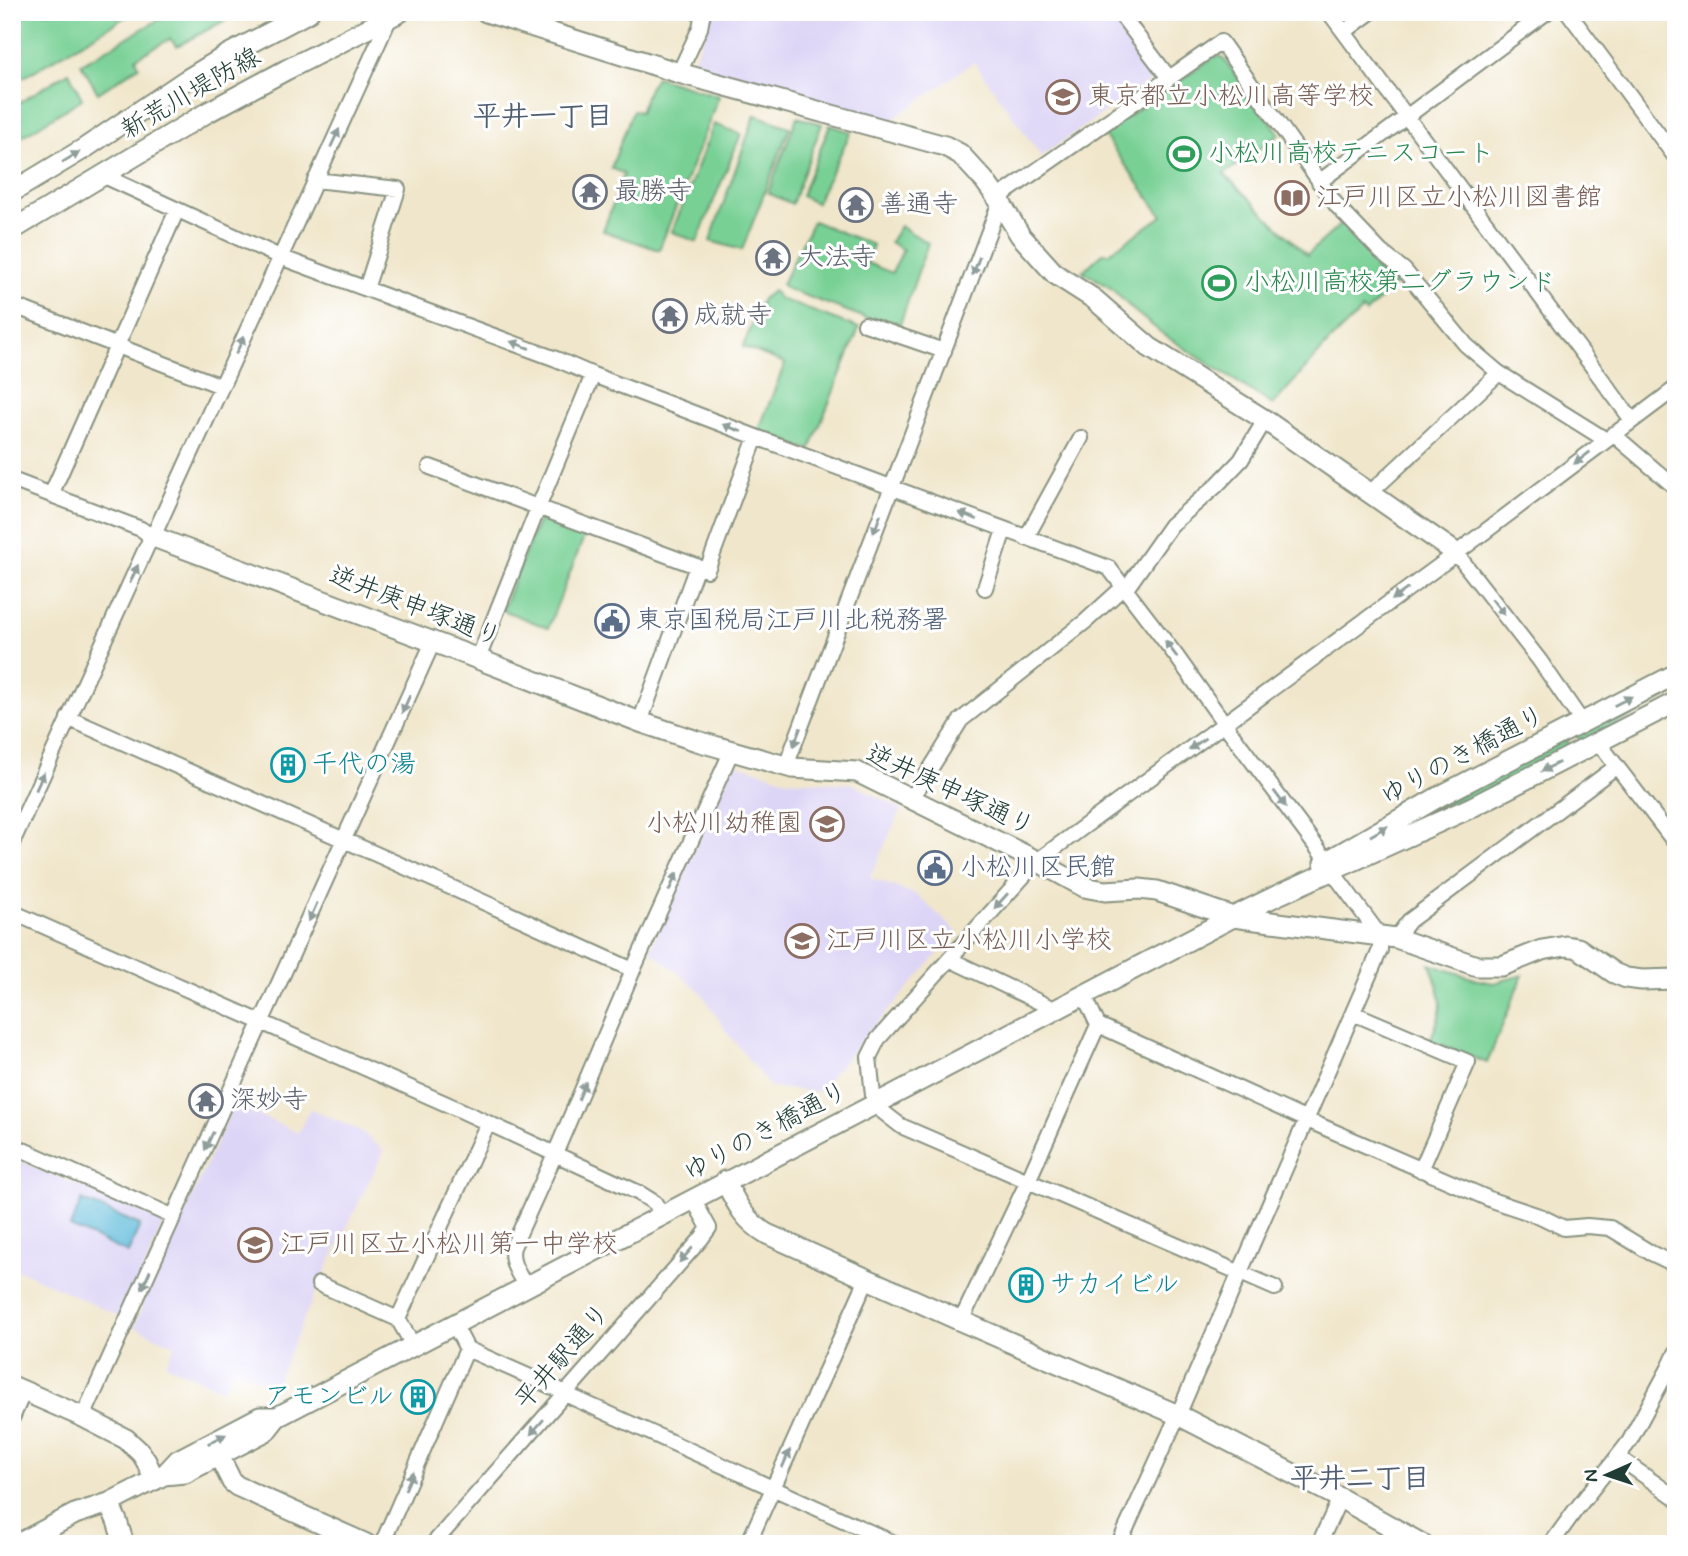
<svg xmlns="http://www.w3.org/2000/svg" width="1688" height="1556" viewBox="0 0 1688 1556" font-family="Mynerve,'Klee One',sans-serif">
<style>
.built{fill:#ddd5f6}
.green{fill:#78d095;stroke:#4c8664;stroke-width:2}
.water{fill:#5bb9d9;stroke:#3d7b86;stroke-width:2}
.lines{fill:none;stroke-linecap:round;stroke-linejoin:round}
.street-casing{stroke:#889280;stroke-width:18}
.secondary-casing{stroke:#889280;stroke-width:23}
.street{stroke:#fff;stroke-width:14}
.secondary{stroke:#fff;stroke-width:19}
.oneway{fill:#8f9e9a}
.labels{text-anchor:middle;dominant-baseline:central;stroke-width:6;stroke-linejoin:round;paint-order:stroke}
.street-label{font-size:26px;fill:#1f3d34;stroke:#fff}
.education-label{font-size:26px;fill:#785e54;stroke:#fff;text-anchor:start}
.leisure-label{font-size:26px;fill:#27864d;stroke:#fff;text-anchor:start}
.worship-label{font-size:26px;fill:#5b616d;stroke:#fff;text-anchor:start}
.service-label{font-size:26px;fill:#4e5e75;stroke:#fff;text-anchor:start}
.culture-label{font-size:26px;fill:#0d838f;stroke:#fff;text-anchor:start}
.neighbourhood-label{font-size:28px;font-weight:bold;fill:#505e72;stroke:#fff}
</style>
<rect width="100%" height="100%" fill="#fff"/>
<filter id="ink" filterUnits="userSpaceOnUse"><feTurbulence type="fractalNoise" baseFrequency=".0143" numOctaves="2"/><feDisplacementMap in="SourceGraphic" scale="14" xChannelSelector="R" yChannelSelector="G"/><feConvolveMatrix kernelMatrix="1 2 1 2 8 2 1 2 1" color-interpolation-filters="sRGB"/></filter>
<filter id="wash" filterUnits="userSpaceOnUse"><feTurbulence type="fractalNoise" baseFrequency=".00686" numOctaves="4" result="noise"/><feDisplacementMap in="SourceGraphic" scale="28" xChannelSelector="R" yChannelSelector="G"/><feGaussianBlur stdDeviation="1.57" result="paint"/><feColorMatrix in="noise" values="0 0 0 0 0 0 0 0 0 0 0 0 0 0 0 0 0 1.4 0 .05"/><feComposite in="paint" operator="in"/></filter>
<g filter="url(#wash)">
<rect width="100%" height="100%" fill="#f0e6cb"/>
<path class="built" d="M711 12H1111L1158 75 1041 156 974 62 892 120 690 68 707 29Z
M734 763 788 780 853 784 901 809 870 878 917 895 957 932 817 1092 770 1087 726 1031 701 992 650 950Z
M234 1104 298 1133 310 1109 361 1131 384 1151 319 1284 275 1386 233 1369 223 1390 166 1364 175 1345 134 1327 144 1303 131 1298 123 1318 12 1267V1157L164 1222 135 1290 147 1295Z"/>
<path class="green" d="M12 12H134L12 84Z
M172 12H240L185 42 177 46 170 39 136 58 139 66 98 93 81 64Z
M1215 56 1222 57 1280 134 1224 174 1307 255 1343 222 1401 278 1366 313 1362 310 1329 342 1273 405 1164 335 1133 310 1112 289 1093 277 1082 272 1103 253H1109L1162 216 1103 134Z
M69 72 82 99 12 143V107Z
M656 77 719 96 659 250 603 231 624 174 611 168 633 110 640 112 649 88Z
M755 115 790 127 742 250 710 241Z
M797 117 822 124 792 204 768 193Z
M714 124 741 134 697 242 672 232Z
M830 125 851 132 816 203 801 196Z
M813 221 873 245 867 263 892 273 903 250 890 242 900 226 928 243 898 330 787 289 782 284Z
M773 291 780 299 859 328 810 450 758 432 785 363 743 347 762 299Z
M541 514 586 532 548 628 502 610Z
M1676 683V692L1581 743 1576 733Z
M1565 738 1571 749 1462 804 1393 833 1392 831Z
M1430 964 1478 980 1494 983 1523 975 1487 1063 1430 1040C1446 1004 1443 1001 1430 964Z"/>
<path class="water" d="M82 1200 140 1225 128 1253 70 1227Z"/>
</g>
<g filter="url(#ink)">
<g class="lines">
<g class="street-casing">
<path id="street" d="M1119 12 1169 78
M1329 12 1632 420
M1568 12 1676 158
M1344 32 1371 12
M679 73 700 28 703 12
M102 175 280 257 556 359 593 375 756 437 1109 568 1177 657 1229 730 1327 861
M315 180 398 189 366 289
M1319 182 1547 12
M12 305 221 386
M865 324 944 351
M1613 434 1676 488
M430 467 707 570 756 437
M12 480 141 529 151 536
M1371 492 1499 373
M51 495 177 210
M1026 538 1081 438
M1456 553 1540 661 1582 722
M985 588 1004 530
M478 659 538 508 593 375
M68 718 448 886 633 970
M640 722 697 566
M1598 742 1676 844
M786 766 1000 202 1006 192 1221 42 1337 206 1381 252 1404 270 1466 345 1499 373 1606 440
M912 798 961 720 1086 621 1118 592 1128 586 1171 525 1216 486 1241 460 1265 420
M12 843 147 546 157 528 390 17
M12 912 458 1109 639 1193 655 1203 662 1216
M1396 938 1409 921 1617 766
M949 959 1056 1010
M1084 995 1098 1025 1307 1120 1494 1201 1542 1217 1564 1228 1587 1226 1610 1228 1651 1253 1676 1265
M1353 1013 1468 1062 1421 1170
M12 1145 174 1217
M319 1284 398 1319
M526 1287C519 1274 509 1262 513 1247L555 1154 633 970 732 750
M1275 1288 901 1126 874 1105 869 1057 878 1039 1037 861 1446 561 1676 388
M961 1321 1028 1181 1098 1025
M454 1324 467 1349 566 1393
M413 1345 398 1319 488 1123
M565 1394 896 1544
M83 1417 433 642
M12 1418 24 1391
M1618 1457 1676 1498
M382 1544 467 1349
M433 1544 701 1239 709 1228 693 1199
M748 1544 867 1279
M1119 1544 1178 1415 1380 950V936L1332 871
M1319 1544 1340 1498
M1551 1544 1574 1512 1629 1442 1670 1366 1676 1353"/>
</g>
<g class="secondary-casing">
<path id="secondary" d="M486 12 679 73 945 146 960 154 984 180 1000 202 1020 235 1055 274 1094 299 1149 347 1265 420 1456 553
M12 192 85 148 186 80 227 55 309 12
M12 230 208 112 286 70 400 12
M151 536 460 652 640 722 697 741 792 768 857 772 1037 861 1084 887 1105 891 1139 889 1157 891 1233 917 1396 938 1477 966H1502L1542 950 1566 946 1578 948 1614 973 1626 978 1642 980 1676 979
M1324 863 1440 796 1676 674
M725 1181C737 1205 744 1220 767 1234L961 1321 1178 1415 1340 1498 1422 1544
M12 1386 83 1417 126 1439 141 1453 146 1461 155 1480
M219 1456 232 1482 237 1486 366 1544
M164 1475 178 1460 260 1417H277
M109 1503 117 1521 124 1544
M18 1544 75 1514 109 1503 164 1475 185 1473 266 1431 277 1417 1233 917 1280 894 1470 808 1676 702"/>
</g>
<use href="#street" class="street"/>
<use href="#secondary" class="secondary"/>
</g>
<defs><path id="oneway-solid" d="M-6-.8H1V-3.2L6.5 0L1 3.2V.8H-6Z" transform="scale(1.75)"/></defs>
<g class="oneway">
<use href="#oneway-solid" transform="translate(335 138) rotate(-65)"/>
<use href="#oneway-solid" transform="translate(71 157) rotate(-31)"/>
<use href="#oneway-solid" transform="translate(976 266) rotate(111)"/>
<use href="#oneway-solid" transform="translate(240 345) rotate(-65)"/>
<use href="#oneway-solid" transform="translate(520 345) rotate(-160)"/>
<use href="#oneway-solid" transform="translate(732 428) rotate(-159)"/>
<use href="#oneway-solid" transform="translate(1582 458) rotate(143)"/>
<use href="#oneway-solid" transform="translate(968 516) rotate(-159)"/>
<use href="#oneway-solid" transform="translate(877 524) rotate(111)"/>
<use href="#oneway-solid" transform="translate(134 574) rotate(-66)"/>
<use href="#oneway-solid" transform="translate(1400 594) rotate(144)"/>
<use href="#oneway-solid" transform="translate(1498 607) rotate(52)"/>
<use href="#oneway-solid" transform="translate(1171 649) rotate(-127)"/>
<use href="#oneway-solid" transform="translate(1623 701) rotate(-27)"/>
<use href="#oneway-solid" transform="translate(406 704) rotate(114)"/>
<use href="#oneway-solid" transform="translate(797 737) rotate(111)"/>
<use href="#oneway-solid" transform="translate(1197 744) rotate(144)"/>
<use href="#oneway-solid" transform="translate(1550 767) rotate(153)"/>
<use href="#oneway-solid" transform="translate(40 781) rotate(-66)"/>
<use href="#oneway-solid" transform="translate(1280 799) rotate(53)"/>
<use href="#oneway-solid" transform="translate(1379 831) rotate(-30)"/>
<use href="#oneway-solid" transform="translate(673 882) rotate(-66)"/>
<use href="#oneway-solid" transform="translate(1001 901) rotate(132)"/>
<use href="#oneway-solid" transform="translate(313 912) rotate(114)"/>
<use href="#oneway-solid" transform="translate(582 1091) rotate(-67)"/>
<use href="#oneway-solid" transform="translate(209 1141) rotate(115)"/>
<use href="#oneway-solid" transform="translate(686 1255) rotate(132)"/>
<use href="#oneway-solid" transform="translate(146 1280) rotate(114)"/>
<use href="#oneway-solid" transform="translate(537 1427) rotate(131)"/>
<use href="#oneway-solid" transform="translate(217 1439) rotate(-27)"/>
<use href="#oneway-solid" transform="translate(786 1459) rotate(-66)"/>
<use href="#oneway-solid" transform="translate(409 1481) rotate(-66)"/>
</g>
</g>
<defs>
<g id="school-ring" transform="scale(1.75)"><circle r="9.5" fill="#fff" stroke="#8d6e63" stroke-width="1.5"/><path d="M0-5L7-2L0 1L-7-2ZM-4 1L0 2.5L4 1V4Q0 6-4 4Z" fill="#8d6e63"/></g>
<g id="stadium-ring" transform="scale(1.75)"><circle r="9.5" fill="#fff" stroke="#2e9e5b" stroke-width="1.5"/><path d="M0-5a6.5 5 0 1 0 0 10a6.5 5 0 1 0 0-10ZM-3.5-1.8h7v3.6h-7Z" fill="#2e9e5b"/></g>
<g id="temple-ring" transform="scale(1.75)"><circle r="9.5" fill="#fff" stroke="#6b7280" stroke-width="1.5"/><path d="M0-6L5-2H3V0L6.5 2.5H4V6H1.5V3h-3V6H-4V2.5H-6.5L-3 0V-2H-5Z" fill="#6b7280"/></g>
<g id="library-ring" transform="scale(1.75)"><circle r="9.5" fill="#fff" stroke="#8d6e63" stroke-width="1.5"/><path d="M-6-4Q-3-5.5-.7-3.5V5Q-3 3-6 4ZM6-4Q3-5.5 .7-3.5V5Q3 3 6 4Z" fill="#8d6e63"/></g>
<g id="civic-ring" transform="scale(1.75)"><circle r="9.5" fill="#fff" stroke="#5c6f8a" stroke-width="1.5"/><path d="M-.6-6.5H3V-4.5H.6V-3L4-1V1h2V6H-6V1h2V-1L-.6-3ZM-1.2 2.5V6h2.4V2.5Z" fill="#5c6f8a"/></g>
<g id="building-ring" transform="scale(1.75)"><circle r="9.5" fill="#fff" stroke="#0f9aa8" stroke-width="1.5"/><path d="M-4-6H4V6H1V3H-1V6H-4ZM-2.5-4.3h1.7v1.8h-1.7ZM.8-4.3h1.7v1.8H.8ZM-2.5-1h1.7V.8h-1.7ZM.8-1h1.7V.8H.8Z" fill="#0f9aa8"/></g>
</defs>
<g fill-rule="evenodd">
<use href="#school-ring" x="1063" y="97"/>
<use href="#stadium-ring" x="1184" y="154"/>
<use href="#temple-ring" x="590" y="192"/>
<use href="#library-ring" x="1292" y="198"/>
<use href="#temple-ring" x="856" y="205"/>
<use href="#temple-ring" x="773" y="258"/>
<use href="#stadium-ring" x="1219" y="283"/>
<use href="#temple-ring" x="670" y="316"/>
<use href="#civic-ring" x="612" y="621"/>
<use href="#building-ring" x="288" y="765"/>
<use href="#school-ring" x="827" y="824"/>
<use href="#civic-ring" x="935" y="868"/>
<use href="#school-ring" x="802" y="941"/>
<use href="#temple-ring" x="206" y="1101"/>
<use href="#school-ring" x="255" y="1245"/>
<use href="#building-ring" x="1026" y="1285"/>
<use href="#building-ring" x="418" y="1397"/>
</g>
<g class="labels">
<g class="street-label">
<text transform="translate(191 94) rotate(-30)">新荒川堤防線</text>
<text transform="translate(415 607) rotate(21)">逆井庚申塚通り</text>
<text transform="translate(1463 756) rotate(-28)">ゆりのき橋通り</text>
<text transform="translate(950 791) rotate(25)">逆井庚申塚通り</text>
<text transform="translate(766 1132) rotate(-28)">ゆりのき橋通り</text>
<text transform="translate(563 1357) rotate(-49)">平井駅通り</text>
</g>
<g class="education-label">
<text x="1088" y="97">東京都立小松川高等学校</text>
<text x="1316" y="198">江戸川区立小松川図書館</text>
<text x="802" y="824" text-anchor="end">小松川幼稚園</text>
<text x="826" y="941">江戸川区立小松川小学校</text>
<text x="280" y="1245">江戸川区立小松川第一中学校</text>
</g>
<g class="leisure-label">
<text x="1208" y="154">小松川高校テニスコート</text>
<text x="1244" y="283">小松川高校第二グラウンド</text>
</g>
<g class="worship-label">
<text x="614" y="192">最勝寺</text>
<text x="880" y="205">善通寺</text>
<text x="798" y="258">大法寺</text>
<text x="694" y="316">成就寺</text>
<text x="230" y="1101">深妙寺</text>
</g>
<g class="service-label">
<text x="636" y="621">東京国税局江戸川北税務署</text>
<text x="960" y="868">小松川区民館</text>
</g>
<g class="culture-label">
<text x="312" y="765">千代の湯</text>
<text x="1050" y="1285">サカイビル</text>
<text x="394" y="1397" text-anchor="end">アモンビル</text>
</g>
<g class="neighbourhood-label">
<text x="543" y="117">平井一丁目</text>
<text x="1360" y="1479">平井二丁目</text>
</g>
</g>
<rect width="1688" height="1556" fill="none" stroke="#fff" stroke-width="42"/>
<g transform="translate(1607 1475) rotate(267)" stroke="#ffffff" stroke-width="5" paint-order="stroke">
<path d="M0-5L12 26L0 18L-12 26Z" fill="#1f3d34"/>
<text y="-10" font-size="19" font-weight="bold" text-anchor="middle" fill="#1f3d34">N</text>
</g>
</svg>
